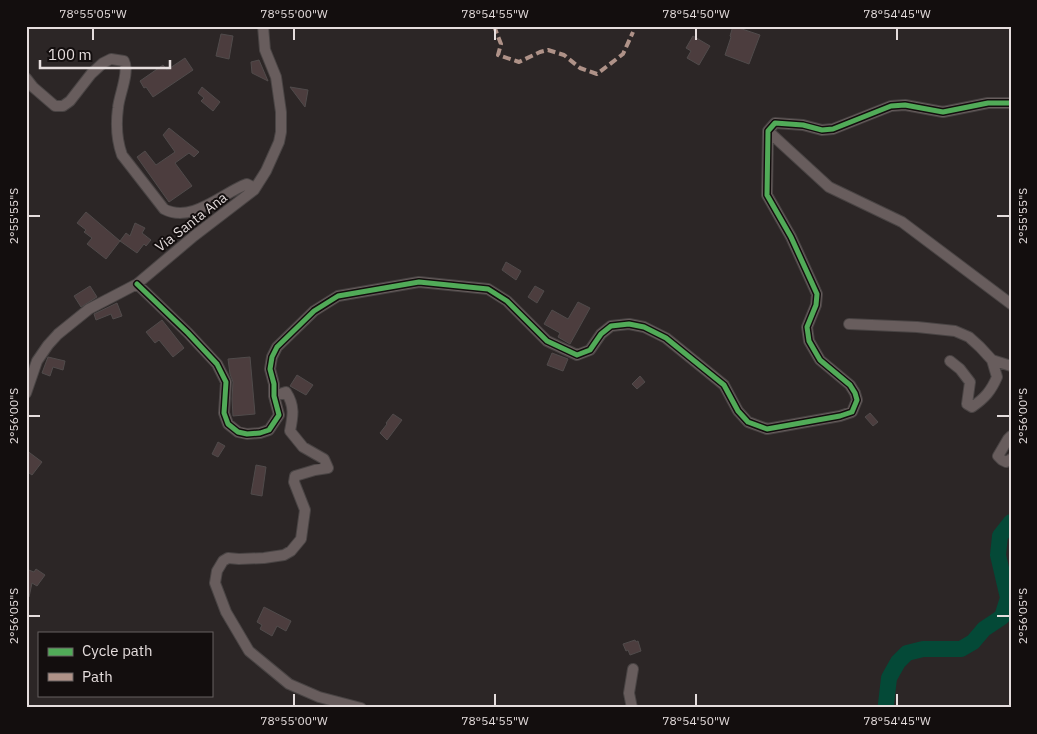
<svg xmlns="http://www.w3.org/2000/svg" width="1037" height="734" viewBox="0 0 1037 734" font-family="'IBM Plex Sans',sans-serif">
<style>
.lines{fill:none;stroke-linecap:round;stroke-linejoin:round}
.river{stroke:#044937;stroke-width:16}
.building{fill:#4c3d3e;stroke:#504b4b}
.minor-casing{stroke:#494444;stroke-width:12}
.minor{stroke:#685d5d;stroke-width:10}
.quiet{stroke:#af9288;stroke-width:4;stroke-dasharray:8 4;stroke-linecap:butt}
.cycleway-casing{stroke:#130e0e;stroke-width:8}
.cycleway{stroke:#51ab58;stroke-width:5}
.ticks{fill:none;stroke:#e5dddd;stroke-width:2}
.labels{text-anchor:middle;dominant-baseline:central;stroke-width:4;stroke-linejoin:round;paint-order:stroke}
.street-label{font-size:14px;fill:#e5dddd;stroke:#130e0e}
.neatline{fill:none;stroke:#e5dddd;stroke-width:2}
.ticks-label{font-size:12px;text-anchor:middle;fill:#e5dddd}
</style>
<rect width="100%" height="100%" fill="#2c2626"/>
<g class="lines">
<path class="river" d="M886 708V704L889 678 898 662 907 653 923 649H961L973 642 984 629 1002 617 1008 598 998 555 1000 536 1011 522"/>
</g>
<path class="building" d="M733 26 760 35 749 64 725 55 731 37 730 36Z
M221 34 233 36 229 59 216 56Z
M693 36 710 46 699 65 687 58 691 51 686 48Z
M185 58 193 70 153 97 146 87 144 88 140 81 163 65 167 70Z
M259 60 268 81 252 73 251 62Z
M202 87 220 102 213 111 201 101 204 98 198 93Z
M290 87 308 90 305 107Z
M169 128 199 152 194 157 189 153 175 163 192 186 169 202 137 157 145 151 156 165 175 152 163 135Z
M86 212 120 241 106 259 87 244 92 238 84 232 86 230 77 223Z
M135 223 145 228 142 233 151 240 146 246 144 244 137 253 120 241 126 233 130 236Z
M506 262 521 271 516 280 502 270Z
M90 286 97 297 81 307 74 296Z
M535 286 544 291 537 303 528 297Z
M578 302 590 308 570 344 558 337 560 333 544 324 552 310 568 319Z
M117 303 122 316 113 319 111 314 96 320 94 314Z
M162 320 184 348 173 357 159 340 155 343 146 332Z
M552 353 568 359 563 371 547 365Z
M48 357 65 361 63 370 53 367 50 376 42 373Z
M250 357 255 414 233 416 232 399 233 382 230 374 228 359Z
M297 375 313 385 306 395 290 386Z
M640 376 645 382 637 389 632 384Z
M870 413 878 422 873 426 865 417Z
M393 414 402 420 387 440 380 433 387 424 386 423Z
M218 442 225 446 218 457 212 454Z
M26 450 42 462 32 475 26 471Z
M256 465 266 467 262 496 251 494Z
M26 569 34 572 36 569 45 575 37 586 32 583 29 597 26 596Z
M264 607 291 621 286 631 277 626 272 636 260 629 262 625 257 622Z
M635 640 636 642 638 641 641 651 630 655 628 650 626 651 623 644Z"/>
<g class="lines">
<g class="minor-casing">
<path id="minor" d="M26 78 33 87 55 106H63L70 101 91 74 103 63 111 59 124 61C130 72 119 95 118 108 116 123 117 141 122 155L164 209C192 224 222 193 247 184L251 186 254 190
M768 131 829 187 902 222 1011 304
M137 284 188 333 217 364 226 382 224 413 228 424 238 432 247 434 260 433 269 430 279 415 274 396V384L270 369 272 357 277 347 314 311 338 296 419 282 488 289 507 301 547 341 577 355 590 350 601 334 611 326 629 324 644 327 666 338 724 385 738 411 748 422 767 429 840 416 852 412 857 400 855 393 850 385 820 360 809 341 807 327 816 305 817 294 791 237 767 195 768 131 775 123 803 125 822 130 833 129 891 106 905 105 943 112 988 103H1011
M849 324 917 327 955 331 969 337 980 347 992 360 1011 366
M950 361 960 369 970 382 967 404 972 407C985 398 991 391 997 377L992 360
M26 393 37 361 48 345 58 334 89 309 137 284 194 236 254 190 266 171 279 142 281 132V112L276 77 265 50 263 26
M274 396 286 392C295 406 293 416 290 431L303 447 324 459 328 468 315 470 295 476 294 482 305 510 301 539 291 551 284 555 264 558 239 559 228 558 223 561 217 571 215 583 226 612 249 651 289 684 319 697 361 708
M1011 436 1008 439 998 456 1002 460 1006 462 1011 459
M632 708 629 693 633 669"/>
</g>
<use href="#minor" class="minor"/>
<path class="quiet" d="M494 26 501 44 498 55 519 62 540 52 548 50 564 55 580 68 597 74 623 54 633 32"/>
<g class="cycleway-casing">
<path id="cycleway" d="M137 284 188 333 217 364 226 382 224 413 228 424 238 432 247 434 260 433 269 430 279 415 274 396V384L270 369 272 357 277 347 314 311 338 296 419 282 488 289 507 301 547 341 577 355 590 350 601 334 611 326 629 324 644 327 666 338 724 385 738 411 748 422 767 429 840 416 852 412 857 400 855 393 850 385 820 360 809 341 807 327 816 305 817 294 791 237 767 195 768 131 775 123 803 125 822 130 833 129 891 106 905 105 943 112 988 103H1011"/>
</g>
<use href="#cycleway" class="cycleway"/>
</g>
<path class="ticks" d="M93 28V40M294 28V40M495 28V40M696 28V40M897 28V40M28 216H40M997 216H1010M28 416H40M997 416H1010M28 616H40M997 616H1010M294 694V706M495 694V706M696 694V706M897 694V706"/>
<g class="labels">
<g class="street-label">
<text transform="translate(191 222) rotate(-38)">Via Santa Ana</text>
</g>
</g>
<rect width="1037" height="734" fill="none" stroke="#130e0e" stroke-width="55"/>
<rect x="38" y="632" width="175" height="65" fill="#130e0e" stroke="#676161"/>
<rect x="48" y="648" width="25" height="8" fill="#51ab58" stroke="#676161"/>
<text x="82" y="656" font-size="15" fill="#e5dddd">Cycle path</text>
<rect x="48" y="673" width="25" height="8" fill="#af9288" stroke="#676161"/>
<text x="82" y="682" font-size="15" fill="#e5dddd">Path</text>
<path d="M40 60v8h130v-8" fill="none" stroke="#e5dddd" stroke-width="2.5"/>
<text x="48" y="60" font-size="15" fill="#e5dddd" stroke="#130e0e" stroke-width="4" paint-order="stroke">100 m</text>
<rect x="28" y="28" width="982" height="678" class="neatline"/>
<g class="ticks-label">
<text x="93" y="18">78°55'05"W</text>
<text x="294" y="18">78°55'00"W</text>
<text x="495" y="18">78°54'55"W</text>
<text x="696" y="18">78°54'50"W</text>
<text x="897" y="18">78°54'45"W</text>
<text transform="translate(14 216) rotate(-90)" y="4">2°55'55"S</text>
<text transform="translate(1023 216) rotate(-90)" y="4">2°55'55"S</text>
<text transform="translate(14 416) rotate(-90)" y="4">2°56'00"S</text>
<text transform="translate(1023 416) rotate(-90)" y="4">2°56'00"S</text>
<text transform="translate(14 616) rotate(-90)" y="4">2°56'05"S</text>
<text transform="translate(1023 616) rotate(-90)" y="4">2°56'05"S</text>
<text x="294" y="725">78°55'00"W</text>
<text x="495" y="725">78°54'55"W</text>
<text x="696" y="725">78°54'50"W</text>
<text x="897" y="725">78°54'45"W</text>
</g>
</svg>
